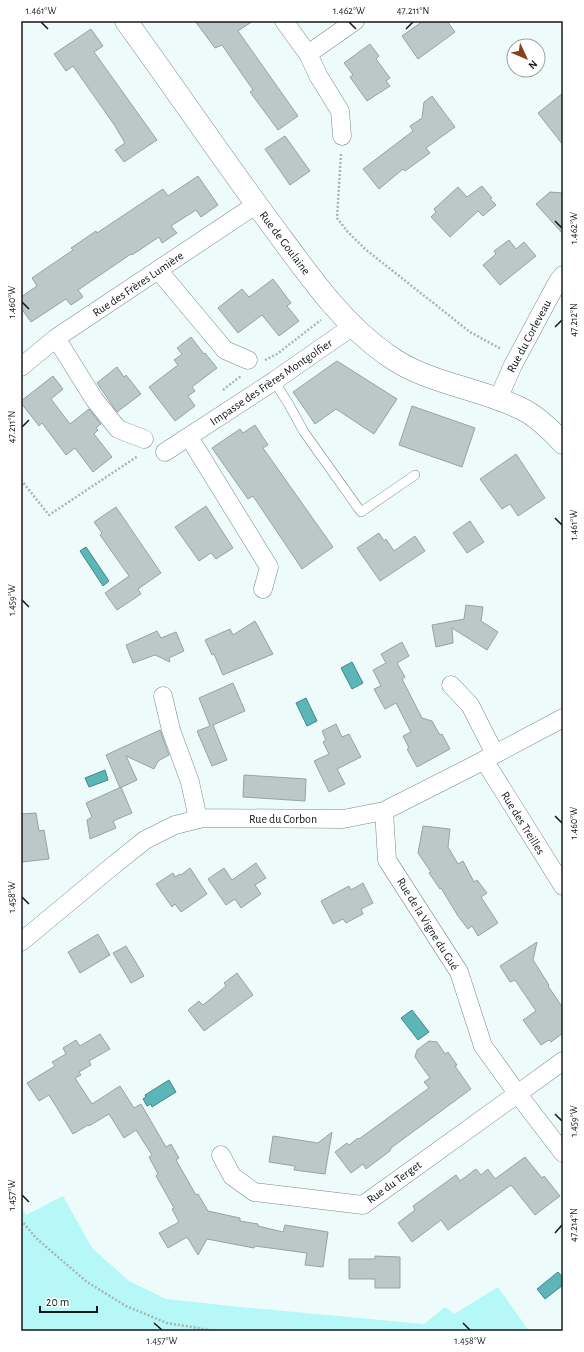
<svg xmlns="http://www.w3.org/2000/svg" width="584" height="1352" viewBox="0 0 584 1352" font-family="'Alegreya Sans',sans-serif">
<style>
.green{fill:#b6f8f8}
.water{fill:#5cb5b6;stroke:#468687}
.building{fill:#bbc8c8;stroke:#96a3a3}
.lines{fill:none;stroke-linecap:round;stroke-linejoin:round}
.lane-casing{stroke:#7c8888;stroke-width:10}
.street-casing{stroke:#7c8888;stroke-width:19}
.secondary-casing{stroke:#7c8888;stroke-width:23}
.path{stroke:#a9b4b4;stroke-width:2.5;stroke-dasharray:2 2;stroke-linecap:butt}
.lane{stroke:#fff;stroke-width:9}
.street{stroke:#fff;stroke-width:18}
.secondary{stroke:#fff;stroke-width:22}
.ticks{fill:none;stroke:#141818;stroke-width:1.5}
.labels{text-anchor:middle;dominant-baseline:central;stroke-width:4;stroke-linejoin:round;paint-order:stroke}
.street-label{font-size:12px;fill:#141818;stroke:#fff}
.neatline{fill:none;stroke:#141818;stroke-width:1.5}
.ticks-label{font-size:10px;text-anchor:middle;fill:#141818}
</style>
<rect width="100%" height="100%" fill="#edfbfb"/>
<path class="green" d="M63 1196 92 1248 129 1281 166 1299 250 1308 424 1324 445 1307 454 1314 498 1287 529 1331H21V1207L26 1215Z"/>
<path class="water" d="M86 547 109 581 103 586 80 551Z
M352 662 363 683 352 689 341 668Z
M306 698 317 721 307 726 296 703Z
M105 770 108 780 89 787 85 778Z
M412 1010 429 1032 418 1040 401 1018Z
M169 1080 176 1092 152 1107 151 1104 147 1106 143 1099 146 1097 145 1095Z
M558 1272 563 1278V1285L545 1299 537 1289Z"/>
<path class="building" d="M195 21H253L238 31 298 116 278 130 250 92 253 90 222 45 215 48Z
M423 21H447L455 32 418 59 402 36Z
M91 29 103 46 94 52 157 140 124 162 115 150 125 143 115 126 73 66 66 71 54 54Z
M370 44 379 56 376 59 390 78 386 81 390 86 367 101 350 77 353 75 344 63Z
M563 93V145L538 113Z
M432 96 455 127 426 148 430 153 405 171 403 169 379 189 363 169 413 131 410 126 422 118 424 102Z
M285 136 310 171 290 185 265 149Z
M198 176 218 205 201 217 196 210 171 226 177 233 162 243 159 237 132 255 131 254 78 290 83 297 71 305 66 299 31 322 21 308V297L37 286 32 278 73 250 71 248 96 231 97 233 163 189 168 196Z
M482 186 492 198 490 199 496 205 483 216 478 211 450 237 431 217 436 212 434 209 458 187 467 197Z
M550 192 563 193V234L536 204Z
M509 240 516 249 524 242 536 256 500 285 483 265 496 254 494 251Z
M273 279 291 303 287 306 299 321 279 336 262 315 238 333 218 308 242 289 249 297Z
M191 337 204 354 205 353 217 368 192 387 195 391 188 396 195 406 175 421 149 387 178 365 174 360 182 354 177 348Z
M337 361 397 399 374 434 336 409 315 424 293 392Z
M117 367 124 377 126 375 141 394 117 412 97 383Z
M53 376 63 389 51 399 70 424 89 409 101 424 96 428 98 430 94 434 112 457 93 472 75 448 66 455 42 423 39 426 21 403V401Z
M412 406 475 428 462 467 399 445Z
M255 425 268 445 263 448 333 547 302 569 253 496 248 499 212 448 240 429 243 433Z
M516 454 545 498 518 516 510 504 502 509 480 479Z
M206 506 233 548 216 559 211 553 199 561 175 527Z
M116 507 161 573 138 589 141 594 117 610 105 593 129 576 100 535 102 533 94 522Z
M470 521 484 542 467 553 453 533Z
M379 533 384 541 386 539 394 551 415 536 425 551 380 581 357 548Z
M466 605 483 607 481 621 498 632 487 650 452 628 453 643 436 647 432 625 464 619Z
M255 621 273 654 223 675 214 654 212 655 205 640 230 629 233 635Z
M157 631 161 638 176 632 184 651 169 658 170 662 155 655 133 663 126 645Z
M402 642 409 656 397 663 405 677 402 679 422 718 432 721 440 735 442 734 450 749 417 767 407 749 409 748 403 736 411 732 396 703 385 709 374 689 381 686 373 670 386 663 381 654Z
M233 683 245 711 213 725 227 760 212 766 197 731 210 726 199 698Z
M336 724 342 737 349 734 361 757 337 769 345 784 329 792 314 761 329 754 323 742 326 740 322 731Z
M160 730 169 755 158 761 154 769 126 756 137 780 120 788 106 755Z
M244 775 306 779 305 801 243 797Z
M121 787 132 813 113 821 116 828 90 839 87 820 92 817 86 803Z
M36 813 39 831 44 830 49 859 22 862 21 855V814Z
M423 826 450 829 448 847 458 864 463 861 474 882 477 880 487 893 481 897 498 923 478 936 472 926 468 929 458 916 441 888 440 889 429 873 431 872 418 853Z
M256 863 266 878 255 885 261 894 241 908 235 899 226 905 208 879 224 868 232 880Z
M190 868 207 894 181 912 175 904 172 907 156 884 173 873 175 877 180 874 181 875Z
M363 883 373 903 361 909 363 914 346 923 343 919 333 924 321 901 349 886 351 890Z
M98 934 110 955 80 973 68 952Z
M537 942 533 960 549 985 548 986 563 1008V1033L551 1042 549 1040 541 1045 523 1020 536 1011 515 980 510 982 500 966Z
M126 946 144 976 131 983 113 953Z
M237 973 253 995 204 1031 188 1010 199 1001 203 1005 226 986 224 983Z
M100 1034 110 1049 89 1061 91 1065 79 1072 81 1075 75 1078 92 1104 120 1086 134 1108 141 1104 166 1147 171 1144 179 1158 176 1160 196 1195 198 1194 208 1211 240 1218V1221L258 1224V1226L283 1232 285 1225 328 1232 323 1267 305 1265 307 1253 255 1246 254 1248 207 1239 198 1255 187 1237 168 1248 159 1233 179 1222 172 1209 174 1208 156 1176 158 1174 149 1157 152 1155 136 1130 124 1138 109 1114 89 1126 88 1125 73 1134 49 1095 39 1101 27 1083 55 1066 52 1062 66 1054 63 1048 76 1040 80 1046Z
M429 1041 437 1042 445 1054 448 1052 457 1065 455 1066 471 1089 391 1148 390 1151 366 1169 363 1164 351 1173 335 1152 347 1143 349 1145 358 1138 359 1139 429 1088 424 1082 430 1078 415 1057 417 1050Z
M332 1132 325 1174 294 1170 295 1166 269 1162 273 1136 318 1143Z
M525 1157 542 1178 544 1176 560 1196 535 1215 511 1185 448 1230 441 1220 412 1242 398 1223 415 1210 413 1206 456 1175 460 1181 476 1169 481 1175 488 1169 495 1179Z
M375 1256 400 1257V1288H375V1279H349V1259H375Z"/>
<g class="lines">
<g class="lane-casing">
<path id="lane" d="M274 381 288 403 304 432 361 512 415 475"/>
</g>
<g class="street-casing">
<path id="street" d="M284 21 308 54 355 21
M308 54 319 77 340 111 342 136
M158 270 225 350 248 360
M56 338 94 399 118 429 144 439
M21 367 56 338 257 204
M498 399 513 365 558 281 563 275
M189 437 269 567 263 589
M165 452 274 381 353 326
M451 685 470 705 495 754
M163 696 171 730 190 782 198 819
M484 760 563 886
M384 811 387 860 459 972 483 1046 517 1093 563 1153
M21 942 110 868 145 840 175 825 203 818 343 819 384 811 469 768 563 718
M221 1155 232 1176 254 1192 363 1205 563 1061"/>
</g>
<g class="secondary-casing">
<path id="secondary" d="M126 21C174 87 220 155 268 220 304 268 337 319 386 354 426 384 478 387 522 409 538 417 551 430 563 443"/>
</g>
<path class="path" d="M341 154 337 218 347 231 365 249 470 332 501 349
M265 360 277 354 321 320
M223 390 241 376
M21 480 49 515 138 456
M21 1220 36 1238 87 1282 126 1306 167 1323 216 1331"/>
<use href="#lane" class="lane"/>
<use href="#street" class="street"/>
<use href="#secondary" class="secondary"/>
</g>
<path class="ticks" d="M41 22 48 29M349 22 356 29M406 29 413 22M555 221 562 228M22 302 29 309M555 327 562 320M22 427 29 420M555 518 562 525M22 600 29 607M555 816 562 823M22 897 29 904M555 1114 562 1121M22 1195 29 1202M555 1233 562 1225M154 1323 162 1330M463 1323 470 1330"/>
<g class="labels">
<g class="street-label">
<text transform="translate(285 243) rotate(53)">Rue de Goulaine</text>
<text transform="translate(138 284) rotate(-34)">Rue des Frères Lumière</text>
<text transform="translate(529 336) rotate(-62)">Rue du Corleveau</text>
<text transform="translate(271 382) rotate(-34)">Impasse des Frères Montgolfier</text>
<text x="283" y="819">Rue du Corbon</text>
<text transform="translate(523 823) rotate(58)">Rue des Treilles</text>
<text transform="translate(428 924) rotate(58)">Rue de la Vigne du Gué</text>
<text transform="translate(394 1182) rotate(-36)">Rue du Terget</text>
</g>
</g>
<rect width="584" height="1352" fill="none" stroke="#ffffff" stroke-width="44"/>
<g transform="translate(526 58) rotate(134)"><circle r="19" fill="#ffffff" stroke="#a1a3a3"/>
<path d="M0-3L7 15L0 10L-7 15Z" fill="#87411a"/>
<text y="-6" font-size="11" font-weight="bold" text-anchor="middle" fill="#141818">N</text>
</g>
<path d="M40 1306v6h57v-6" fill="none" stroke="#141818" stroke-width="2"/>
<text x="46" y="1306" font-size="12" fill="#141818" stroke="#ffffff" stroke-width="3" paint-order="stroke">20 m</text>
<rect x="22" y="22" width="540" height="1308" class="neatline"/>
<g class="ticks-label">
<text x="41" y="14">1.461°W</text>
<text x="349" y="14">1.462°W</text>
<text x="413" y="14">47.211°N</text>
<text transform="translate(573 228) rotate(-90)" y="4">1.462°W</text>
<text transform="translate(11 302) rotate(-90)" y="4">1.460°W</text>
<text transform="translate(573 320) rotate(-90)" y="4">47.212°N</text>
<text transform="translate(11 427) rotate(-90)" y="4">47.211°N</text>
<text transform="translate(573 525) rotate(-90)" y="4">1.461°W</text>
<text transform="translate(11 600) rotate(-90)" y="4">1.459°W</text>
<text transform="translate(573 823) rotate(-90)" y="4">1.460°W</text>
<text transform="translate(11 897) rotate(-90)" y="4">1.458°W</text>
<text transform="translate(573 1121) rotate(-90)" y="4">1.459°W</text>
<text transform="translate(11 1195) rotate(-90)" y="4">1.457°W</text>
<text transform="translate(573 1225) rotate(-90)" y="4">47.214°N</text>
<text x="162" y="1344">1.457°W</text>
<text x="470" y="1344">1.458°W</text>
</g>
</svg>
